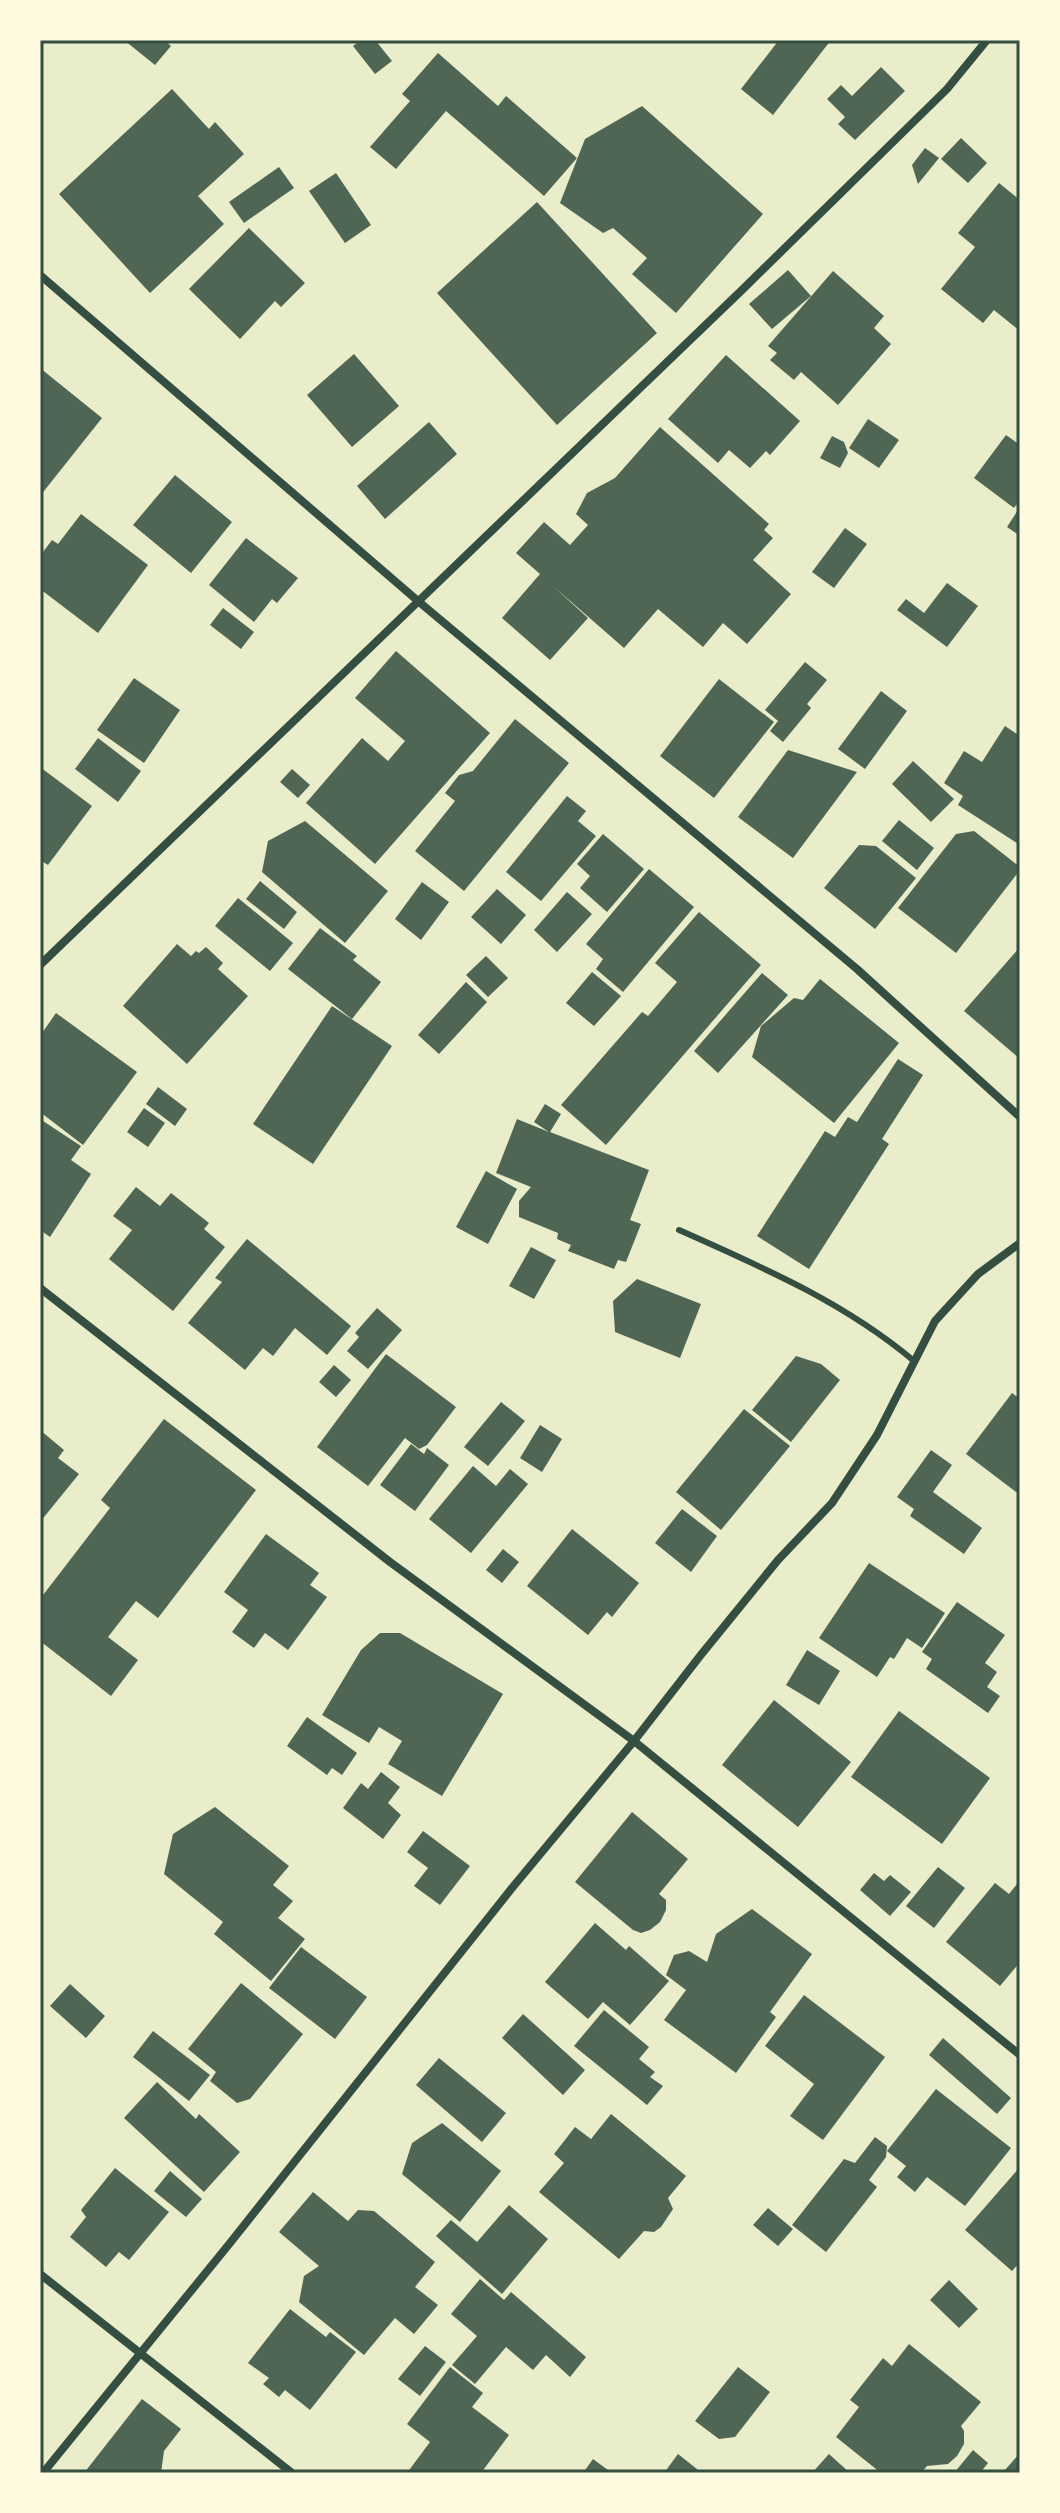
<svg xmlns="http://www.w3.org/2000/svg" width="1060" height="2513" viewBox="0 0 1060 2513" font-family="'Fira Sans',sans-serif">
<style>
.building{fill:#4f6655}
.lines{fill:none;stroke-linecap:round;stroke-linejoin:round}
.service{stroke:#344e41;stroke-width:6}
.minor{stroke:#344e41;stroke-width:8}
.neatline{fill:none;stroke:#344e41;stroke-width:3}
</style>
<rect width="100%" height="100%" fill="#e9edc9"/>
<path class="building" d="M124 40H164L171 46 155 65Z
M361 40H375L392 61 375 74 353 46Z
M779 40H831L773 115 741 89Z
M438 53 498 106 506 96 577 158 544 196 446 111 396 169 370 147 410 101 402 94Z
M881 67 905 91 855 140 838 124 845 117 827 99 841 85 852 96Z
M172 89 209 129 215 122 244 154 198 196 224 224 150 293 59 194Z
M642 106 763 214 676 313 632 274 647 258 613 228 603 233 560 203 585 139Z
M961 138 987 163 968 183 941 159Z
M925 148 939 158 918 184 912 165Z
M279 167 294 188 244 223 229 202Z
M336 173 371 225 345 243 309 191Z
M999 183 1020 200V331L994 310 983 323 941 289 975 247 958 233Z
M537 202 657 333 557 425 437 293Z
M249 228 305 283 281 307 275 301 240 339 189 289Z
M788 270 811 296 772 329 749 304Z
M833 271 884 316 874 328 891 344 838 405 801 372 794 380 770 360 777 353 768 346Z
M354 354 399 406 352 447 307 395Z
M726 355 800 421 770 455 766 451 750 468 729 450 718 463 668 419Z
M40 368 102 418 40 496Z
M868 419 899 440 879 468 849 448Z
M429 422 457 454 385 519 357 486Z
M660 427 769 524 764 530 773 538 753 560 791 594 747 644 723 623 703 647 658 609 624 648 553 586 588 618 550 660 502 618 540 574 516 553 544 522 570 545 588 525 576 514 587 493 615 478Z
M1006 435 1020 445V500L1014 508 974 478Z
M832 436 844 442 848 453 840 468 820 458Z
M175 475 232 522 191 573 133 525Z
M1020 507V536L1007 527Z
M81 514 148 565 98 633 40 589V556L52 540 58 544Z
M845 528 867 544 834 588 812 572Z
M246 538 298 578 277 603 272 599 254 622 209 585Z
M947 583 978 606 947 647 897 610 906 599 924 613Z
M223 608 254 632 241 649 210 625Z
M396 651 490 733 375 864 306 803 362 738 388 761 405 741 355 698Z
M805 662 827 680 807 704 811 708 783 742 770 731 778 721 765 710Z
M134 678 180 710 144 763 97 730Z
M719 679 774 722 714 798 660 756Z
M881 691 907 711 865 769 838 749Z
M515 719 569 763 464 891 415 851 455 801 445 793 459 775 473 771Z
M1005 726 1020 736V845L958 805 963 796 944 783 964 751 982 762Z
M98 738 141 771 118 802 75 769Z
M788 750 857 772 793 858 738 817Z
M913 761 954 799 931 822 892 784Z
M40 767 92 806 48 865 40 860Z
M292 769 310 785 298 798 280 782Z
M567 796 586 811 578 821 596 836 541 901 506 872Z
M899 820 934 848 917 870 882 841Z
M305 821 388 891 345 943 262 872 268 841Z
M974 831 1020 867V870L956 953 898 908 956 834Z
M603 834 644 869 607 912 580 888 590 876 577 864Z
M859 845 876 846 916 878 875 929 824 888Z
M649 869 694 907 623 992 596 969 603 959 586 944Z
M260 881 297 912 284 929 246 899Z
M422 882 449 902 421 940 395 919Z
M497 889 526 915 501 944 471 917Z
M567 892 592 914 557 952 534 930Z
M238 898 293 943 270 971 215 926Z
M699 912 761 965 606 1145 561 1105 642 1012 648 1016 677 982 655 963Z
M320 928 357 956 353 960 381 982 352 1019 288 969Z
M177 944 191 956 196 951 199 953 206 947 223 963 218 969 248 996 187 1064 123 1006Z
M1020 947V1059L964 1011Z
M486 956 508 978 488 997 466 975Z
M592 972 621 996 594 1026 566 1003Z
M762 973 788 995 718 1073 694 1051Z
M820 979 899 1043 834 1123 752 1057 761 1026 794 998 803 1000Z
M466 982 487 1002 439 1054 418 1035Z
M332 1006 392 1046 313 1164 253 1124Z
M56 1013 137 1072 83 1145 40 1112V1036Z
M898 1059 923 1075 882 1139 889 1144 809 1269 757 1236 825 1131 835 1137 848 1117 857 1122Z
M158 1087 187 1109 175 1126 146 1104Z
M545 1104 561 1114 550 1132 649 1170 630 1220 641 1224 626 1262 618 1260 614 1269 568 1251 571 1245 557 1239 558 1233 519 1217V1201L531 1187 496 1173 517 1119 549 1132 534 1122Z
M144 1108 165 1123 148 1147 127 1132Z
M40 1119 81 1146 71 1160 91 1174 50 1237 40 1230Z
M486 1171 517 1189 488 1244 456 1227Z
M136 1187 160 1206 171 1193 209 1223 204 1229 225 1247 173 1311 109 1259 132 1230 113 1216Z
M247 1239 351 1326 327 1355 295 1328 273 1356 263 1348 245 1370 188 1323 222 1282 215 1278Z
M531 1247 556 1260 534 1299 509 1286Z
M637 1279 701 1304 680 1358 615 1332 613 1301Z
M377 1308 402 1330 368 1369 347 1351 359 1337 355 1333Z
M386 1354 456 1407 427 1445 419 1449 405 1438 368 1486 317 1447Z
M796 1356 821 1364 840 1380 791 1442 752 1410Z
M334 1365 351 1380 336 1397 319 1382Z
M1012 1393 1020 1399V1495L966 1454Z
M501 1402 525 1421 488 1466 464 1447Z
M744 1409 790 1446 721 1530 676 1492Z
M164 1419 256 1490 158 1618 136 1601 108 1637 138 1660 111 1696 40 1641V1599L110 1508 101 1500Z
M540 1425 562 1439 542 1472 520 1458Z
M40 1430 64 1450 58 1458 79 1474 40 1522Z
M411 1444 424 1454 427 1448 449 1465 415 1511 380 1485Z
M931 1450 952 1465 933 1492 982 1528 964 1554 910 1516 914 1509 897 1497Z
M473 1466 496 1486 510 1469 528 1484 471 1553 429 1519Z
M682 1509 717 1536 691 1572 655 1543Z
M572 1529 639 1583 612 1617 607 1612 588 1635 527 1586Z
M266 1534 319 1573 310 1585 327 1597 288 1650 265 1633 254 1648 232 1632 248 1610 224 1592Z
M503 1549 519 1562 502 1583 486 1570Z
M869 1563 945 1613 922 1648 907 1638 894 1659 890 1657 877 1677 819 1638Z
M957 1602 1005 1635 985 1663 997 1672 987 1687 1000 1696 988 1713 926 1669 932 1659 922 1652Z
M380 1633H400L503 1694 442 1796 388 1764 402 1741 379 1727 369 1743 322 1715 361 1650Z
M807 1650 840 1671 819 1705 786 1685Z
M774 1700 851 1762 798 1827 722 1765Z
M899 1711 990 1778 942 1844 851 1777Z
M307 1717 357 1753 342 1775 332 1768 327 1775 287 1746Z
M381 1772 400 1787 388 1803 401 1815 383 1839 343 1808 361 1783 368 1789Z
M215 1807 289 1866 273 1885 293 1901 278 1918 305 1939 271 1981 214 1934 223 1922 164 1874 173 1834Z
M632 1812 688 1859 659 1894 666 1900V1910L660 1922 650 1930 641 1933 633 1930 575 1882Z
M423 1831 470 1866 440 1905 414 1886 428 1868 407 1852Z
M938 1867 965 1888 934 1928 906 1906Z
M874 1873 884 1881 890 1875 911 1892 890 1916 860 1890Z
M995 1883 1009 1894 1017 1884 1020 1886V1962L1000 1986 946 1942Z
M752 1909 812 1954 770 2012 776 2017 736 2073 664 2020 686 1990 666 1975 674 1955 689 1951 707 1962 716 1934Z
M595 1923 626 1950 629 1946 669 1981 630 2025 603 2002 588 2019 545 1982Z
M301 1947 367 1997 335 2039 269 1988Z
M241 1983 303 2034 250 2099 237 2103 210 2081 216 2072 188 2049Z
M70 1984 105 2016 86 2038 50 2006Z
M804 1995 885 2057 823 2140 790 2116 814 2084 765 2046Z
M604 2010 649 2047 639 2059 655 2072 650 2077 663 2086 647 2105 574 2046Z
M523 2014 585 2070 563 2095 502 2038Z
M153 2031 210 2075 189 2101 133 2057Z
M943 2038 1011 2098 997 2114 929 2055Z
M439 2058 506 2113 482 2142 416 2085Z
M157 2082 196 2119 199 2114 240 2152 204 2192 124 2118Z
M936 2089 1011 2148 965 2206 927 2177 915 2192 897 2177 906 2166 887 2151Z
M611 2114 686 2176 668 2198 673 2209 661 2227 654 2232 644 2231 619 2259 539 2192 564 2163 554 2154 575 2127 591 2139Z
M442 2123 501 2171 460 2222 402 2174 412 2143Z
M875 2137 887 2146 886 2157 869 2180 877 2187 826 2252 792 2225 844 2159 855 2163Z
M1020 2167V2262L1012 2271 965 2230Z
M115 2168 169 2212 129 2260 119 2252 106 2267 70 2237 86 2217 81 2210Z
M170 2171 202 2199 186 2217 154 2191Z
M313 2192 348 2221 358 2210 374 2211 435 2262 415 2287 438 2305 414 2334 395 2318 364 2355 299 2302 304 2276 319 2266 279 2232Z
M509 2205 548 2239 502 2294 436 2236 451 2220 477 2242Z
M768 2208 793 2229 778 2246 753 2225Z
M480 2279 504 2300 511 2292 586 2357 570 2377 546 2355 533 2370 506 2347 475 2384 452 2365 477 2336 451 2314Z
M949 2280 978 2309 959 2328 930 2300Z
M290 2309 326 2337 330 2332 356 2352 310 2410 285 2390 279 2397 263 2384 269 2378 248 2363Z
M909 2344 981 2402 961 2426 964 2431V2444L957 2456 948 2464 927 2466 921 2473H881L836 2437 859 2407 850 2400 883 2358 892 2366Z
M425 2346 446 2362 420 2396 398 2379Z
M450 2367 483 2393 472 2407 509 2435 481 2473H407L430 2442 407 2424Z
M738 2367 770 2392 735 2437 719 2439 695 2421Z
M142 2399 181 2429 164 2451 161 2473H84Z
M973 2450 988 2463 980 2473H954Z
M1020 2453V2473H1006L1004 2471Z
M678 2454 702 2473H664Z
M829 2454 850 2473H812Z
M593 2459 612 2473H583Z"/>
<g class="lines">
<path class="service" d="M679 1230C762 1267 844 1302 914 1361"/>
<path class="minor" d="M40 275 418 601 857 969 1020 1117
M40 965 742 290 947 89 987 40
M40 1288 390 1562 634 1741 1020 2055
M40 2274 292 2473
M43 2473 230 2243 512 1888 634 1741 700 1656 778 1560 832 1503 877 1435 935 1321 978 1274 1020 1243"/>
</g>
<rect width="1060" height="2513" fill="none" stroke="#fefae0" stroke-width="84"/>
<rect x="42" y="42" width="976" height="2429" class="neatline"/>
</svg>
